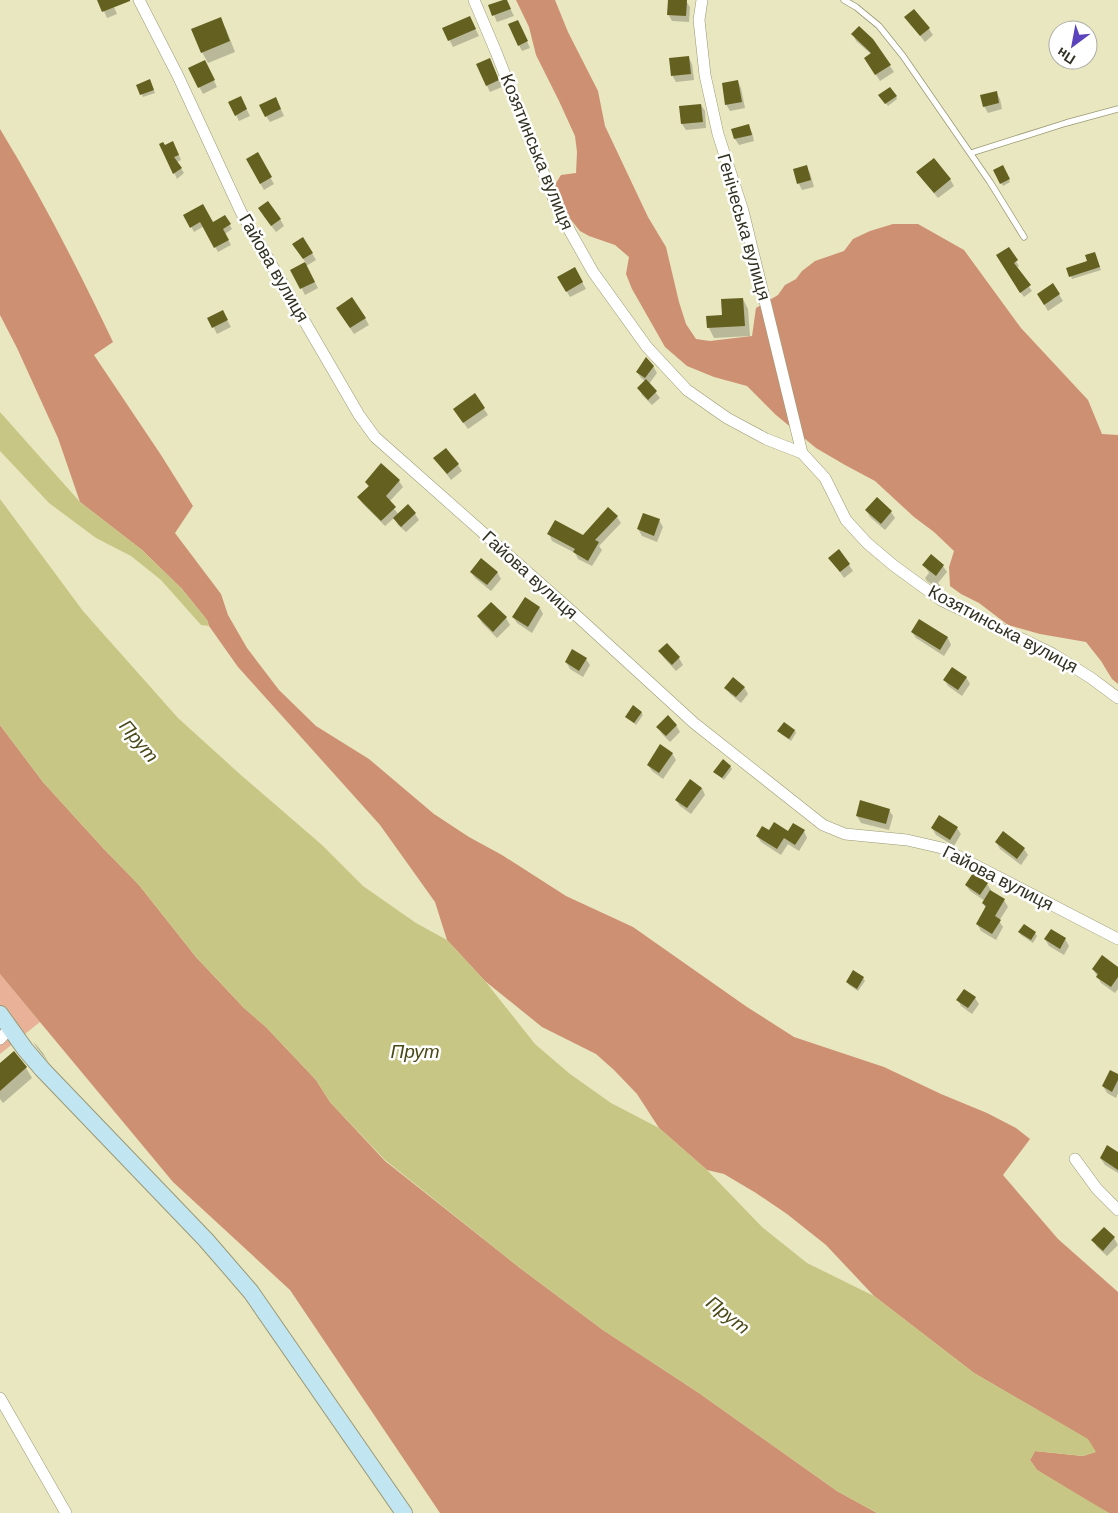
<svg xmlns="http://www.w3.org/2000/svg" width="1118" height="1513" viewBox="0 0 1118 1513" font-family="'DM Sans',sans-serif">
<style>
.green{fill:#e9b197}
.forest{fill:#ce9073}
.water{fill:#c8c684}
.shadow{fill:#0003}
.building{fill:#646120}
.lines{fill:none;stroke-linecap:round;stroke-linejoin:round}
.lane-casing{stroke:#9a9974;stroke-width:7}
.street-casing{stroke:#9a9974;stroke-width:12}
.secondary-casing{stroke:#9a9974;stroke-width:18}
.lane{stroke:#fff;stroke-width:5.5}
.street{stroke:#fff;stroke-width:11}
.secondary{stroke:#c2e5f2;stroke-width:16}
.labels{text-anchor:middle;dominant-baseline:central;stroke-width:5;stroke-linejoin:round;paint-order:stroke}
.street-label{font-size:18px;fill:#323223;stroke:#fff}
.water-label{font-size:19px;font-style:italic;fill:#4b4917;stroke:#fff}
</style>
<rect width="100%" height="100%" fill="#e8e7c0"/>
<path class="green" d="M0 974 40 1022 0 1054Z"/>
<path class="forest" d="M516 0H555L568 32 598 91 605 126 648 217 666 247 679 302 686 324 696 339 710 341 752 336 756 308 778 295 785 285 796 279 802 271 815 261 844 251 853 239 870 231 893 224H918L964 250 1021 328 1088 400 1102 434 1118 435V684L1112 679 1101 661 1086 642 1040 634 1008 625 979 603 961 594 950 586 949 567 954 551 934 532 914 517 875 481 845 465 816 448 776 415 747 386 714 377 687 366 665 347 632 289 626 274 629 257 615 245 589 236 580 231 563 210 553 188 561 175 576 173 577 152 575 136 559 101 536 55 529 27Z
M0 129C42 198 78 269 113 342L94 355 161 455 193 506 175 533 221 594 228 615 247 648 279 690 316 726 369 759 434 814 469 837 502 855 566 896 633 927 747 1007 794 1037 884 1067 941 1094 987 1113 1016 1128 1030 1139 1003 1175 1058 1239 1118 1292V1513H1109L1089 1502 1037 1470 1030 1460 1035 1451 1083 1456 1095 1452 1087 1439 974 1373 874 1296 826 1245 787 1214 756 1193 724 1174 707 1170 659 1128 637 1094 614 1070 596 1054 542 1027 485 981 447 940 435 902 380 825 238 667 209 626 207 620 182 589 142 550 80 502 58 438 17 348 0 315Z
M0 725 43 782 103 848 139 885 196 957 244 1008 266 1027 316 1080 330 1102 385 1161 520 1268 603 1330 699 1393 837 1491 877 1513H440L290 1290 173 1182 0 974Z"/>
<path class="water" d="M0 412 80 502 142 550 182 589 207 620 209 626 201 625 161 580 131 556 96 538 49 503 0 451Z
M0 499 83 611 178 718 242 776 322 845 363 886 416 923 447 940 485 981 535 1044 570 1074 611 1103 659 1128 707 1170 762 1227 807 1263 874 1296 974 1373 1088 1439 1096 1452 1083 1456 1035 1451 1030 1460 1037 1470 1109 1513H877L837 1491 699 1393 603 1330 520 1268 385 1160 330 1102 316 1080 266 1027 244 1008 196 957 139 885 103 848 43 782 0 725Z"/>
<path class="shadow" d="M99 0H111L117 14 107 18Z
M506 0 514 16 497 22 490 6Z
M669 0 686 1 690 7 689 22 672 21 668 14Z
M220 19 226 29 235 52 208 63 202 52Z
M910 23 929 29 933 35 925 42Z
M473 24 479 36 453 47 444 29Z
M521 28 530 48 522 51 519 45Z
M853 34 872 40 894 72 880 81 869 64 871 54 856 41Z
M689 58 692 64 694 80 676 82 672 75Z
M490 60 502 87 490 92 477 65Z
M208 68 217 87 203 94 190 69Z
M738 82 741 88 745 108 730 111 726 104Z
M151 83 155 93 143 97 138 85Z
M996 92 1000 99 1002 109 988 113 984 106Z
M896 96 897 99 888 106 882 98Z
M244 104 250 116 239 121 236 115Z
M279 105 284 116 270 122 266 116Z
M701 105 705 111 706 128 686 130 682 124Z
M748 126 752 132 754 141 739 145 735 139Z
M161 144 165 147 176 148 181 160 177 162 184 173 177 179Z
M257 154 274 184 264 190 247 160Z
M806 166 810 173 814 187 802 190 799 184Z
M1003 167 1010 182 1003 186 995 171Z
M922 179H950L954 186 938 198Z
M185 215 213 224 225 217 232 229 225 234 231 245 218 252 204 226 194 232Z
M263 215 280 219 284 226 276 232Z
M1008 249 1019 266 1016 268 1032 291 1024 297 1017 288Z
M298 251 312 253 316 260 306 266 318 288 305 295 292 270 306 263Z
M1096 256 1101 270 1072 279 1071 276Z
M575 269 586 289 570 297 559 278Z
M1053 285 1063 301 1048 311 1038 294Z
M743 299 748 309 750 336 714 338 709 328Z
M222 311 231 327 217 334 209 318Z
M341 315 365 318 369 325 354 334Z
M653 366 657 373 649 384 660 398 652 405 642 395 639 388 646 382 641 378 637 372Z
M475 395 488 415 468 429 458 415Z
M439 464 458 465 462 471 451 480Z
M399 481 403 487 389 502 399 515 415 514 419 520 406 532 398 525 394 518 385 526 362 503 359 498 369 488 366 482Z
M877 498 891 512 895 518 885 530 870 517 866 510Z
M617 517 621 523 599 546 602 550 592 566 578 559 575 553 552 541 549 534 583 537Z
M659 520 663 527 657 542 642 536 638 529Z
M830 558 849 565 853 571 844 578Z
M924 565 943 566 947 572 938 583 943 588 941 591 927 581 925 578 929 573Z
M471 572H497L501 579 491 591 475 578Z
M540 608 543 614 532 633 517 623 513 617Z
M478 616 506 618 510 625 497 638 482 623Z
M919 621 948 638 951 645 944 656 916 638 912 632Z
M666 645 679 658 683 665 676 671 664 658 660 651Z
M586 659 590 665 583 677 570 669 566 662Z
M966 677 970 684 962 696 948 686 945 680Z
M744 687 748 694 741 703 730 694 726 688Z
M641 712 643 715 636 725 627 717Z
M676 725 680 732 670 742 662 734 658 727Z
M795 730 796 733 791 741 781 734 779 731Z
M672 753 676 760 663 779 652 771 648 765Z
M730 766 732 769 724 780 715 772Z
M702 788 705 795 691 814 680 806 676 800Z
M889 810 893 816 889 830 861 823 857 816Z
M932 828H957L961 834 954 846 936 835Z
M804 831 807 838 799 851 788 844 781 855 761 842 757 836 769 832 788 833Z
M996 842 1024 849 1028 855 1021 865 1000 849Z
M987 884 991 890 990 892 1004 900 1008 907 999 921 1003 927 996 940 981 931 977 924 986 909 983 903 985 901 970 891 966 885Z
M1024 926 1035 933 1037 936 1033 943 1021 935 1020 932Z
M1051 930 1065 939 1069 946 1064 955 1049 946 1045 939Z
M1093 969H1118V989L1115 993 1101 983Z
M863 978 865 981 858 991 849 985 847 982Z
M975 998 979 1004 972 1014 961 1006 958 1000Z
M33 1041 43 1053 49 1063 37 1048Z
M14 1053 26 1068 32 1078 3 1103 0 1099V1065Z
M1118 1076V1093L1116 1098 1107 1093 1103 1086Z
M1118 1153V1173L1105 1165 1101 1159Z
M1104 1228 1114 1238 1118 1245 1107 1256 1097 1247 1093 1240Z"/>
<path class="building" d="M97 0H130V1L102 12Z
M503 0H507L511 9 492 16 488 5Z
M668 0H687L686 16 667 15Z
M914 9 930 28 920 36 904 17Z
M470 16 476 29 448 41 442 28Z
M221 17 230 41 201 53 191 29Z
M518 20 528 41 518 46 508 24Z
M859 26 873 39 891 65 875 75 864 58 871 53 851 34Z
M689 56 691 74 671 76 669 58Z
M490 58 499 80 486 86 476 64Z
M205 60 215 80 198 88 188 68Z
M150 79 154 90 140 95 136 85Z
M738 80 742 102 725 105 722 83Z
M890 87 897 96 885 104 878 95Z
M997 91 999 103 983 107 980 95Z
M241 96 247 109 235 116 228 102Z
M276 97 281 109 265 117 259 105Z
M701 104 703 122 681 124 679 106Z
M749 124 752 135 734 139 731 129Z
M173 141 179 155 174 157 182 168 173 174 159 144 163 142 165 145Z
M258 152 272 177 260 184 246 159Z
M934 158 951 179 934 193 916 172Z
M807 165 811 180 797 184 793 169Z
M1003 165 1010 179 1000 184 993 170Z
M268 201 281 219 271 226 258 208Z
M203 204 213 222 225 215 231 224 223 229 229 240 214 248 200 222 190 228 183 215Z
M303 237 313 253 303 259 292 244Z
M1009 247 1018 260 1014 263 1031 285 1020 293 996 255Z
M1095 252 1100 267 1069 277 1066 268 1087 261 1085 255Z
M305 262 315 282 300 289 290 270Z
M575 267 583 282 566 292 557 277Z
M1053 283 1060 294 1044 305 1037 294Z
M352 297 366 318 350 328 336 308Z
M743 298 745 326 707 328 706 316 722 315 721 299Z
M223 310 228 320 212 328 207 318Z
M646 357 654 366 645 378 636 372Z
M646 379 657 391 648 400 637 388Z
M475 393 485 408 463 423 453 409Z
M446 448 459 464 447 474 433 458Z
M381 463 400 480 386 496 396 507 381 521 357 497 369 486 365 482Z
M877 497 892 511 881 524 865 510Z
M408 504 416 513 401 527 393 518Z
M608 507 618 516 595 540 599 542 588 561 573 552 575 549 547 534 555 520 583 535Z
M643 513 660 519 654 536 637 529Z
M839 549 850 564 840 572 828 558Z
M931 554 944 565 936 576 922 565Z
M481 558 498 572 487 585 470 572Z
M525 597 540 607 528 627 512 617Z
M491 602 507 617 493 632 477 616Z
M919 619 948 637 940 650 911 632Z
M667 643 680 657 672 665 658 651Z
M572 649 587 658 579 671 565 662Z
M952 667 967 677 958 690 943 680Z
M733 677 745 687 736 697 724 688Z
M633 705 642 712 634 723 625 717Z
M668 715 677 725 666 736 656 727Z
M784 722 795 730 789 739 777 731Z
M660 744 673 753 659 773 647 765Z
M723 759 731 766 722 778 713 772Z
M690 779 702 788 687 808 675 800Z
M860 800 890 809 886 824 856 816Z
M939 815 958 827 950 840 931 828Z
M774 822 788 831 793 823 805 830 795 845 784 838 777 849 756 836 762 826 769 830Z
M1003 831 1025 848 1017 859 995 842Z
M973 873 988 883 980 895 965 885Z
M990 890 1005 899 995 916 1001 920 992 934 976 924 986 906 982 903Z
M1024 924 1036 932 1031 940 1018 932Z
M1051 929 1066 938 1060 949 1044 939Z
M1102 955 1118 967V977L1111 987 1096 977 1098 974 1092 969Z
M853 970 864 977 857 989 846 982Z
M964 989 976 997 968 1008 956 1000Z
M14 1051 27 1067 0 1091V1063Z
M1110 1070 1118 1074V1080L1112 1092 1102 1086Z
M1107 1145 1118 1152V1170L1100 1158Z
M1104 1227 1115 1237 1103 1251 1091 1240Z"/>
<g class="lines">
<g class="lane-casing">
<path id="lane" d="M844 0 856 7 879 26 903 56 990 182 1024 237
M971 153 1066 123 1118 109"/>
</g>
<g class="street-casing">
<path id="street" d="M139 0 178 76 241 212 359 415 375 437 577 616 694 723 823 825 845 834 907 840 942 848 1118 939
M474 0 496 52 558 210 593 272 647 347 687 390 727 418 766 439 802 453 825 478 846 520 867 543 893 565 941 600 1053 654 1091 678 1118 698
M702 0 699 20 705 75 718 134 743 211 802 453
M0 1039 10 1028
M1075 1159 1097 1189 1118 1210
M0 1398 66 1513"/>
</g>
<g class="secondary-casing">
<path id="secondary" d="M0 1014 25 1049 42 1069 206 1240 251 1292 404 1513"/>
</g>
<use href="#lane" class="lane"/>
<use href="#street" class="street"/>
<use href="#secondary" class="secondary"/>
</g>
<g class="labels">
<g class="street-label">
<text transform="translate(537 152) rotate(68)">Козятинська вулиця</text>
<text transform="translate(744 227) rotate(74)">Генічеська вулиця</text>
<text transform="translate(274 268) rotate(60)">Гайова вулиця</text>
<text transform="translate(530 575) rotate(42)">Гайова вулиця</text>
<text transform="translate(1003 629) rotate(28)">Козятинська вулиця</text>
<text transform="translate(998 878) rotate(27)">Гайова вулиця</text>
</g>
<g class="water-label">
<text transform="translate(139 741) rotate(50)">Прут</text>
<text x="415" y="1051">Прут</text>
<text transform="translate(728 1315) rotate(38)">Прут</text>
</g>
</g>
<g transform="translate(1073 45) rotate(212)"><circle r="24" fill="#ffffff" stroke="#adada7"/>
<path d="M0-4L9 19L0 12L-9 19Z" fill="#5b43bb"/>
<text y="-8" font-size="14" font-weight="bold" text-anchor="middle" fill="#323223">Пн</text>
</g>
</svg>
